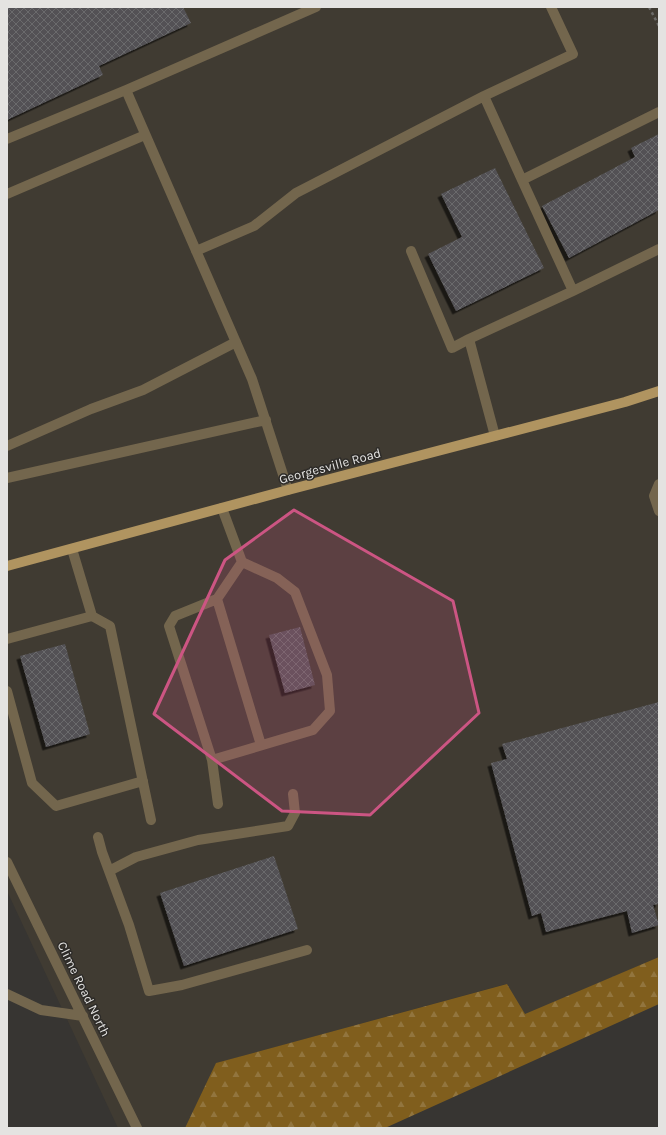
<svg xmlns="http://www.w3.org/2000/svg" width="666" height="1135" viewBox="0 0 666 1135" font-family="Karla,sans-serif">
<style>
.built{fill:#403b32}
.forest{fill:url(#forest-firs)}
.building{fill:url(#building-cross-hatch);filter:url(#shadow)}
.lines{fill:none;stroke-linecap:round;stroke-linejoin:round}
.path{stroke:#6c6b68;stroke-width:2.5;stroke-dasharray:3 3;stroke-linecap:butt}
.minor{stroke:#73664d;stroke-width:10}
.major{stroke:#b09460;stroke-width:10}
.marked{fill:#cc5583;fill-opacity:0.2;stroke:#cc5583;stroke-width:3;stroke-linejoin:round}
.labels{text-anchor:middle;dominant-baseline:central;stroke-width:3;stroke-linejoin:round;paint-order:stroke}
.street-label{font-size:13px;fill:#e4e3e1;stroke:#2d2b28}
</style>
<defs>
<pattern id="forest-firs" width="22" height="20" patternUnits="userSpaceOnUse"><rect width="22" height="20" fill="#805e1d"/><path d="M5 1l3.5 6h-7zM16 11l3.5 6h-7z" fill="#92753e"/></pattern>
<pattern id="building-cross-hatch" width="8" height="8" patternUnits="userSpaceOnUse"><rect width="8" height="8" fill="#525154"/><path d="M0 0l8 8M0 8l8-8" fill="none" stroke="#6b6a6c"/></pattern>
<filter id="shadow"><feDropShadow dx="-3.5" dy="3.5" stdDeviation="0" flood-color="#0009"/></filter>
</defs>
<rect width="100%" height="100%" fill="#373532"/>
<path class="built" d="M7 7H659V957L525 1015 506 984 217 1063 185 1128H118L7 891Z"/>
<path class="forest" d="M659 957V1004L385 1128H185L216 1063 507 984 525 1014Z"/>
<path class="building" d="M7 7H183L191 23 99 66 103 75 7 120Z
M659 134V210L569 258 542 206 635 157 631 148Z
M495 168 544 268 456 311 428 254 462 237 441 194Z
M300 627 315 685 285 693 269 635Z
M65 644 90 734 46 747 20 656Z
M659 702V904L653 905 659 925 632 933 627 911 546 932 541 913 532 916 491 763 507 759 502 744Z
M274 856 298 929 184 966 160 893Z"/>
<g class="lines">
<path class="path" d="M649 7 659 26"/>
<path class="minor" d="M551 7 573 54 484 96 522 180 659 112
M126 90 252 379 288 490
M7 139 126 90 316 7
M522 180 573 291
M7 194 145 135
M196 251 254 226 296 193 484 96
M411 251 452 348 469 339
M495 436 469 339 573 291 659 249
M7 446 91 409 143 390 236 342
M7 478 266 420
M659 484 654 496 659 511
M72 549 92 616
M217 599 242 562
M7 639 92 616 110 626 151 820
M7 691 32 783 56 806 143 781
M212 760 169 626 175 616 217 599 261 745
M218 804 212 760 313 730 330 711 327 675 295 592 277 578 242 562 222 508
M98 837 102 852 129 925 149 991 182 985 307 950
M7 862 137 1128
M109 871 136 857 198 840 288 826 295 813 293 794
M7 994 41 1010 83 1016"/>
<path class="major" d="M7 566 288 490 625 402 659 391"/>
</g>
<path class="marked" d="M294 510 453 601 479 713 370 815 282 811 154 714 225 560Z"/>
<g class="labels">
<g class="street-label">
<text transform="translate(330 466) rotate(-15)">Georgesville Road</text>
<text transform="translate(84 989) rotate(64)">Clime Road North</text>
</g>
</g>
<rect width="666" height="1135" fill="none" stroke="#e4e3e1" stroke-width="16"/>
</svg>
